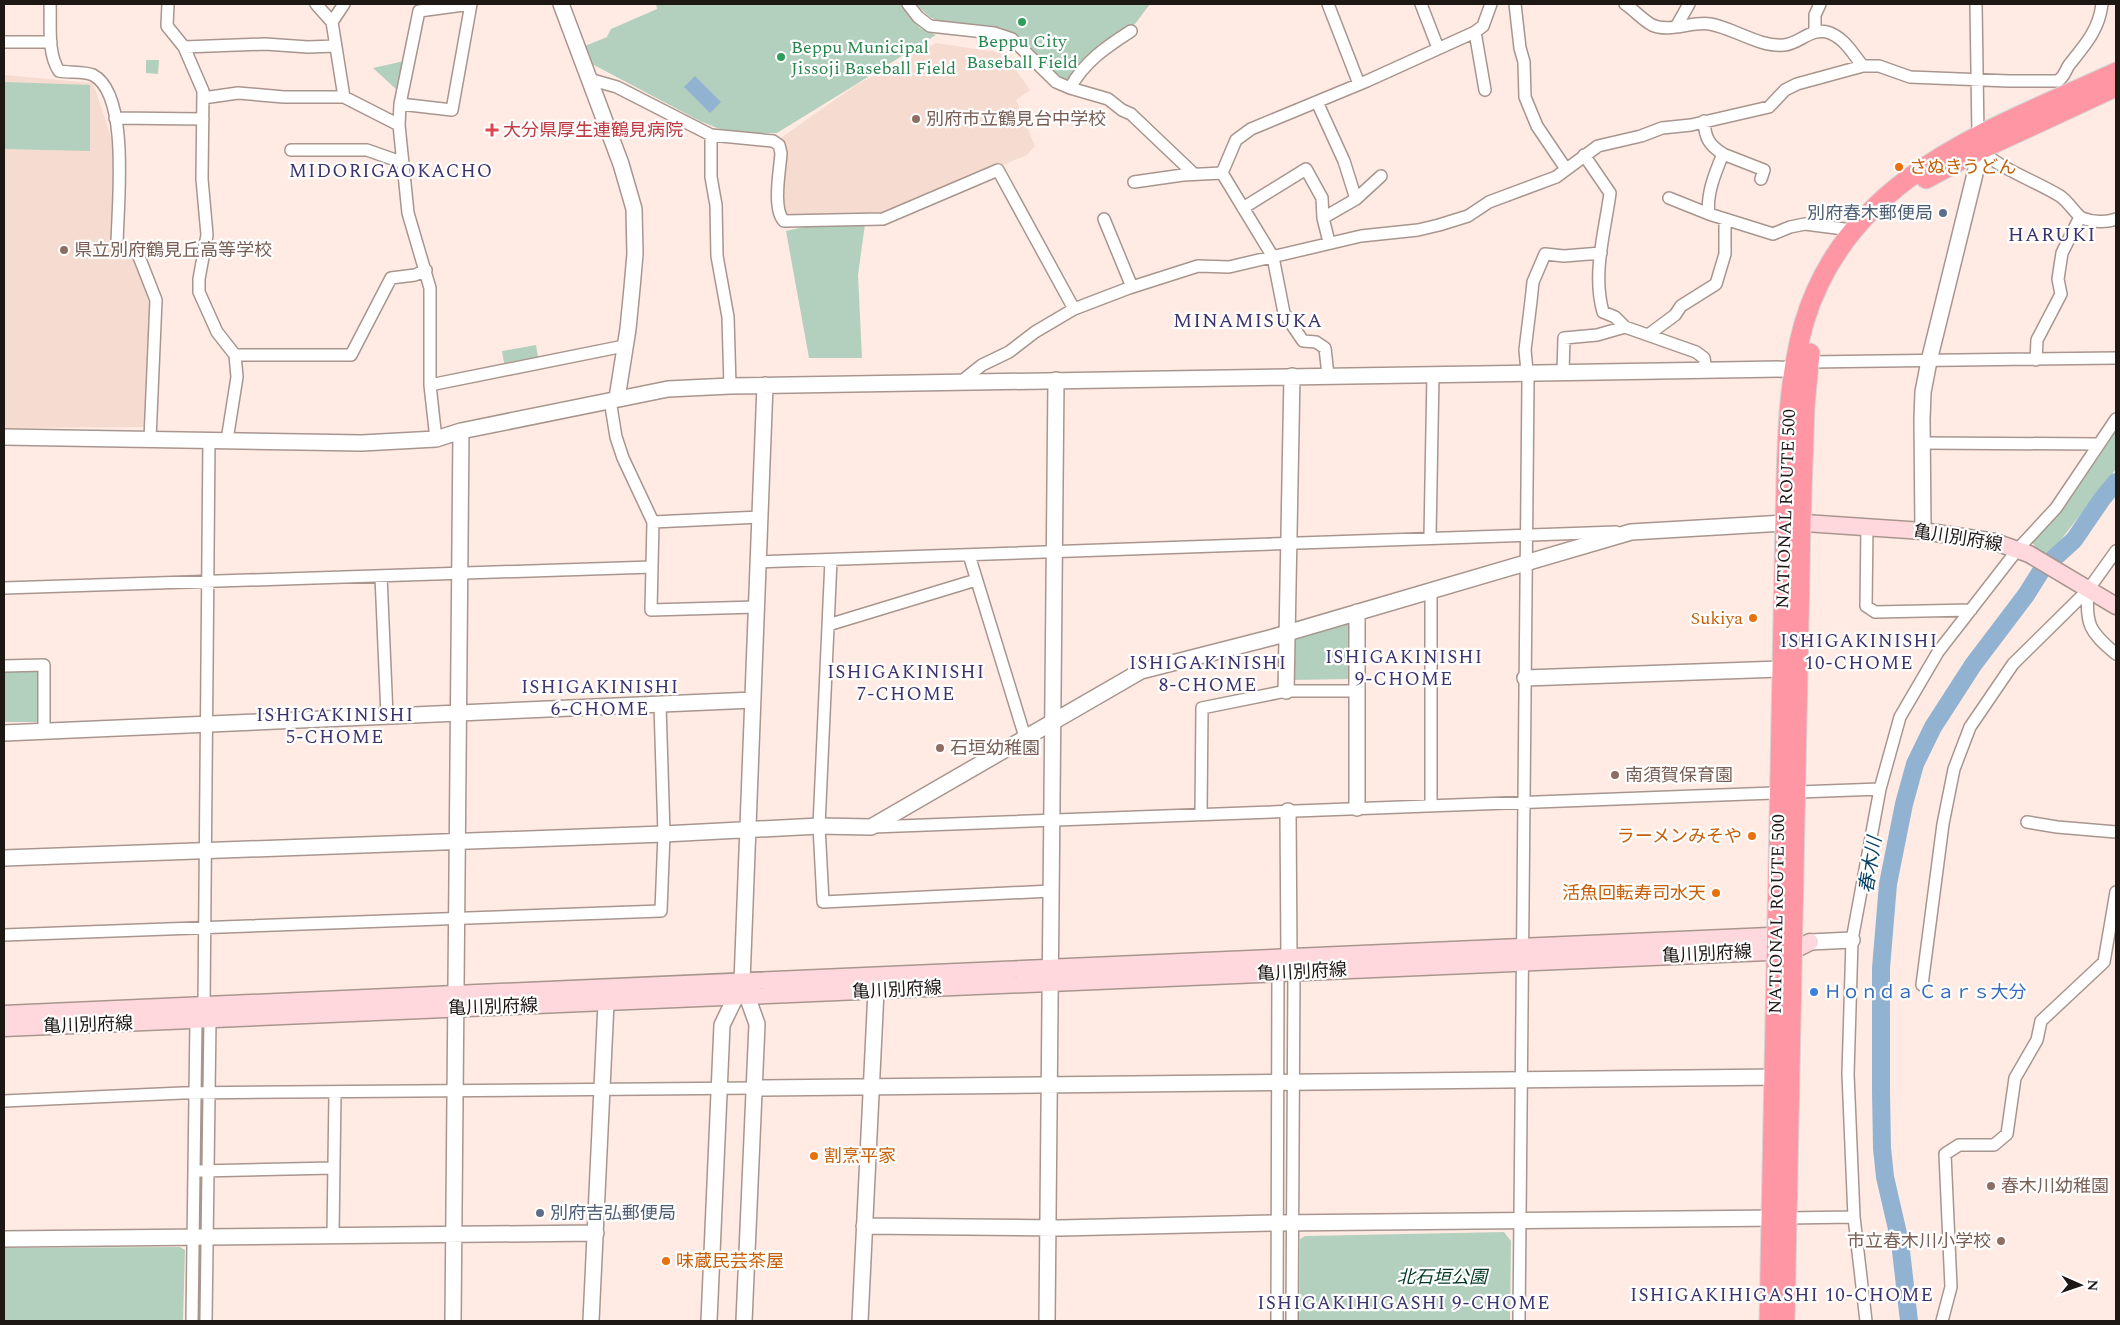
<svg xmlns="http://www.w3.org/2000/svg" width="2120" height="1325" viewBox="0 0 2120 1325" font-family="Spectral,'Noto Sans JP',serif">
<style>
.built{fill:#f6dbd0}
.green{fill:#b3d0bf}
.water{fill:#91b3d1}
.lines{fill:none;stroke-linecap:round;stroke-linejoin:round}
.river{stroke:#91b3d1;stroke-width:18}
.minor-casing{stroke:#a8968e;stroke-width:14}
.tertiary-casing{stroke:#a8968e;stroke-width:18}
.secondary-casing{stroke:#a8968e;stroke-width:19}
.trunk-casing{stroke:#d6d5d5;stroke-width:21}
.minor{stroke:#fff;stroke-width:11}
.tertiary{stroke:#fff;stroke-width:15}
.secondary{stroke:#fed8dc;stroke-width:16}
.trunk{stroke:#fe97a3;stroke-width:19}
.leisure-dot{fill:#2e9e5b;stroke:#fff;stroke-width:2}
.education-dot{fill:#8d6e63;stroke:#fff;stroke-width:2}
.health-dot{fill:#e0444e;stroke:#fff;stroke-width:2}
.food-dot{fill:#e8710a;stroke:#fff;stroke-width:2}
.service-dot{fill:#5c6f8a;stroke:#fff;stroke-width:2}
.shop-dot{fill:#3f7fe0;stroke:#fff;stroke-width:2}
.labels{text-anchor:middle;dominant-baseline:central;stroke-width:4.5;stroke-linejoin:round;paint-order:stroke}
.leisure-label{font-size:18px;fill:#27864d;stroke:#fff}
.education-label{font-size:18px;fill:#785e54;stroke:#fff;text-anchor:start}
.health-label{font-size:18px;fill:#be3a42;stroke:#fff;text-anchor:start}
.food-label{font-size:18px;fill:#c56008;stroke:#fff;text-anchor:start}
.service-label{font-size:18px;fill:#4e5e75;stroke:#fff;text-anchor:end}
.street-label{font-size:18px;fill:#1e1815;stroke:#fff}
.shop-label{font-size:18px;fill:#366cbe;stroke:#fff;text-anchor:start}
.park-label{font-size:18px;font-style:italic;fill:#003922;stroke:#fff}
.neighbourhood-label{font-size:19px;letter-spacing:1px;fill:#3b336f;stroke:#fff}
.water-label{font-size:19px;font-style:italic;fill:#084269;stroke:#fff}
.quarter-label{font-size:20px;letter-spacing:1px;fill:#3b336f;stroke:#fff}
</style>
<rect width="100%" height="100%" fill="#ffebe3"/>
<path class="built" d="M936 43 1004 53 1030 90 1016 100 1035 146 1027 155 927 196 873 215 784 219 782 137 856 85Z
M4 75 93 83 113 143 116 249 134 252 152 304 150 401 144 427 4 428Z"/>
<path class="green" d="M656 4H900L920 28 936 35 777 133H735L717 128 700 121 592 64 585 46 607 37 611 29 657 9Z
M917 4H1150L1135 24 1069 83C1049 70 1021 35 1002 30 971 22 937 33 917 4Z
M146 60H159L158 74 146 73Z
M404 61 398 91 373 68Z
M4 82 90 85V151L4 149Z
M865 224 858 275 862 358H809L786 231 813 225Z
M536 345 538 357 504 363 502 351Z
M2116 414V469L2049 555 2036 548 2028 536 2055 505Z
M1352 621 1349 679 1292 680 1294 636Z
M39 668V722H4V669Z
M1504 1232 1511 1241 1510 1321H1299L1300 1239 1305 1236Z
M180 1247 185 1250 183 1321H4V1248Z"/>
<path class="water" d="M695 76 721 102 710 113 684 87Z"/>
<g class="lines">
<path class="river" d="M1909 1321 1900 1242 1885 1177 1882 1148 1881 1091V968L1888 884 1904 804 1915 764 1933 727 1973 665 2026 595 2043 568 2074 540 2102 499 2116 482"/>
<g class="minor-casing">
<path id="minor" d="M50 4C51 25 47 53 59 71 69 73 84 71 93 75 131 95 117 209 117 247L136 249 156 300 150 439
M168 4 167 26 184 47 203 91 202 179 207 235 199 279V292L217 332 235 355 237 377 227 440
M316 4 332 22 344 97 399 125
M908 4 918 17 930 26 994 33 1012 39 1056 82 1070 88 1108 99 1122 110 1131 114 1194 174
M1328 4 1359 84
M1421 4 1438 48
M1515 4 1520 48 1524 62 1525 97 1537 126 1566 169
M1625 4C1634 10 1643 20 1652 25 1670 33 1692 21 1710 24 1734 28 1758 47 1784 45 1799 44 1810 28 1827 32 1844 37 1852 53 1863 66H1879L1910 77 2009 81H2058C2065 76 2065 71 2069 65 2085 45 2099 30 2102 4
M1976 4 1978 136
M332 22 344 4
M1676 27 1689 4
M1475 32 1485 90
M1815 32V15L1820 4
M4 42H51
M184 47 265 44 308 47 335 46
M589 79 617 87 711 135 773 141 779 145 781 153C780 170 772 209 784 221L883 219 998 170 1074 309
M1070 88C1084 62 1106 47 1131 31
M203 98 238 93 284 97H344
M1317 102 1344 161 1356 199 1323 218
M400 104 452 110 471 4
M115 118 203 119
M1704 121C1705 138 1709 145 1723 154 1715 173 1706 195 1709 214L1773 234 1790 227 1805 224 1852 230
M711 135V177L716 205 717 256 728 317 730 386
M291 150H367L401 162
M1980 150C2004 171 2034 180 2060 196 2068 201 2076 215 2082 218 2092 222 2106 223 2116 219
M1723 154 1764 170 1761 179
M1584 155 1610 193C1605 231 1592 274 1603 312L1615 317 1625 327 1696 352 1704 358 1706 370
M1222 173 1236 140 1251 129 1367 81 1475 32 1483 26 1491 4
M1134 182 1183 175 1222 173 1273 257 1284 313 1303 341 1316 342 1325 348 1328 375
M1669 198 1709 214
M1356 199 1381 176
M1243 208 1306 169 1322 198 1323 218 1329 242
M1104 219 1132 287
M1648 335 1675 315 1681 306 1716 284 1725 254V221
M235 355H351L391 278 415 275 426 270
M2036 360 2037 340 2061 294 2058 279 2062 253 2080 217
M1808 362 2116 358
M1563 372 1564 338 1597 335 1625 327
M962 381 982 365 1009 352 1035 332 1074 309 1129 288 1198 266 1229 267 1361 236 1418 230 1439 225 1468 216 1489 202 1556 177 1598 146 1641 136 1662 128 1691 125 1769 107 1785 90 1797 84 1863 66
M430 385 624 346
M610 400 616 437 623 458 653 522
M436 439 430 385V288L408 213 399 125 400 104 419 11 471 4
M1923 443 2099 444
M1867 526 1866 606 1875 612 1971 610
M1430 537 1433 374
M969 555 1025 737
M831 560 819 826 823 902 1051 891
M758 562 1616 532
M381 576 387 716
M4 588 652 567
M2088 590C2085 625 2090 632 2116 654
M1431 591V806
M756 607 651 610 653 522 760 517
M828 625 976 580
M4 666 44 665V731
M1201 814 1202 708 1286 691H1356
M2027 822 2057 827 2116 832
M873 827 1880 789
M4 935 661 911 664 834 660 705
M1922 985 1943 824 1954 769 1970 727 2013 664 2088 590 2116 551
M4 1101 182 1093 754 1088
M200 1171 333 1168
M1786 1218 1854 1217
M333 1234 335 1093
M192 1321 196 1020 199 1014
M206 1321 210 1020 204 1005 209 439
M1277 1321 1278 973 1282 967
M1292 1321 1294 972 1292 966
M1519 1321 1528 382 1525 350 1531 301 1533 282 1545 254 1564 256 1601 253
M1866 1321 1854 1217 1848 1074 1852 940 1880 789 1900 717 1938 652 2018 549 2056 508 2116 419
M1942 1321 1951 1287 1945 1154 1959 1145H1994L2007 1134 2015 1078 2037 1040 2041 1021 2104 962 2116 892"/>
</g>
<g class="tertiary-casing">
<path id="tertiary" d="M561 4 621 164 634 209 635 254 632 288 628 329 617 398
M4 437 362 443 436 439 461 431 668 389 730 386 1786 369 1802 364
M1923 531 1922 419 1923 392 1929 361 1974 178 1980 150 1979 142
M1525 678 1781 669
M1286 691 1292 376
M4 733 753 700
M1357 808V612
M1288 811 1289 958
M4 858 664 834 819 826 871 827 1141 671 1270 638 1631 532 1785 523
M1810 942 1852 940
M754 1088 1785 1077
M864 1226 1060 1228 1277 1223 1782 1218
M4 1239 596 1233
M453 1321 461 431
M591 1321 606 1003
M709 1321 722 1025 740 988
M744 1321 757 1024 742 982 765 385
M860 1321 876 991
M1047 1321 1056 380"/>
</g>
<g class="secondary-casing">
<path id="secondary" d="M1790 522 1923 531 1995 542 2029 554 2116 606
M4 1014 1790 935
M4 1028 1792 951 1810 942"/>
</g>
<g class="trunk-casing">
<path id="trunk" d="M1926 179 1980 150 2116 87
M1769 1321 1785 518C1787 453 1786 386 1804 323 1848 175 1991 130 2116 72
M1785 1321 1801 522 1805 406 1810 353"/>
</g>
<use href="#minor" class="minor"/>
<use href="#tertiary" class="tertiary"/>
<use href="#secondary" class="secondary"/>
<use href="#trunk" class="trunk"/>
</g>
<g class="leisure-dot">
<circle cx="1022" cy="22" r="5"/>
<circle cx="781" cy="57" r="5"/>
</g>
<g class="education-dot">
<circle cx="916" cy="119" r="5"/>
<circle cx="64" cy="250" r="5"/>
<circle cx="940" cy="748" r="5"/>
<circle cx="1615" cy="775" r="5"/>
<circle cx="1991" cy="1186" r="5"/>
<circle cx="2001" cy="1241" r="5"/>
</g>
<path class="health-dot" d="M489.5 122.5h5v5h5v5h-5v5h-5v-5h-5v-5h5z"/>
<g class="food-dot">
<circle cx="1899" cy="167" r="5"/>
<circle cx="1753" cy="618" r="5"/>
<circle cx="1752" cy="836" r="5"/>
<circle cx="1716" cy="893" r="5"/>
<circle cx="814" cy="1156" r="5"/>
<circle cx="666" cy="1261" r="5"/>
</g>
<g class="service-dot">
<circle cx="1943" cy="213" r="5"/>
<circle cx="540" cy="1213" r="5"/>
</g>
<circle class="shop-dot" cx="1814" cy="992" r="5"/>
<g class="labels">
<g class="leisure-label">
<text x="1022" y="41">Beppu City<tspan x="1022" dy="21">Baseball Field</tspan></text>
<text x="791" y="47" text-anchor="start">Beppu Municipal<tspan x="791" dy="21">Jissoji Baseball Field</tspan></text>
</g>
<g class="education-label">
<text x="926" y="119">別府市立鶴見台中学校</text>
<text x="74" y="250">県立別府鶴見丘高等学校</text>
<text x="950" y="748">石垣幼稚園</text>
<text x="1625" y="775">南須賀保育園</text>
<text x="2001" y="1186">春木川幼稚園</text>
<text x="1991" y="1241" text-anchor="end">市立春木川小学校</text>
</g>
<g class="health-label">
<text x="503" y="130">大分県厚生連鶴見病院</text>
</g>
<g class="food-label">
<text x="1909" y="167">さぬきうどん</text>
<text x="1743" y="618" text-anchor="end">Sukiya</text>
<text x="1742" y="836" text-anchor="end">ラーメンみそや</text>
<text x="1706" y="893" text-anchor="end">活魚回転寿司水天</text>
<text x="824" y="1156">割烹平家</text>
<text x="676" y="1261">味蔵民芸茶屋</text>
</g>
<g class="service-label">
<text x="1933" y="213">別府春木郵便局</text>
<text x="550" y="1213" text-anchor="start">別府吉弘郵便局</text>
</g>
<g class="street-label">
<text transform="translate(1786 509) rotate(-88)">NATIONAL ROUTE 500</text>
<text transform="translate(1958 538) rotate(9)">亀川別府線</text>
<text transform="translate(1777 914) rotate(-89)">NATIONAL ROUTE 500</text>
<text transform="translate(1707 954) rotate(-3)">亀川別府線</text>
<text transform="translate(1302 972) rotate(-3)">亀川別府線</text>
<text transform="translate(897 990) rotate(-3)">亀川別府線</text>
<text transform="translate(493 1007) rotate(-2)">亀川別府線</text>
<text transform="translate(88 1025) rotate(-2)">亀川別府線</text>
</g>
<g class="shop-label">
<text x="1824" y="992">Ｈｏｎｄａ Ｃａｒｓ大分</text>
</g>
<g class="park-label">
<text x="1442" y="1277">北石垣公園</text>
</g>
<g class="neighbourhood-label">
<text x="391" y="171">MIDORIGAOKACHO</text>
<text x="1859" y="641">ISHIGAKINISHI<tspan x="1859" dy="22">10-CHOME</tspan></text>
<text x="1404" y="657">ISHIGAKINISHI<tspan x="1404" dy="22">9-CHOME</tspan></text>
<text x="1208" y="663">ISHIGAKINISHI<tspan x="1208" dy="22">8-CHOME</tspan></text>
<text x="906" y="672">ISHIGAKINISHI<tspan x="906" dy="22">7-CHOME</tspan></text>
<text x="600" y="687">ISHIGAKINISHI<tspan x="600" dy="22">6-CHOME</tspan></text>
<text x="335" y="715">ISHIGAKINISHI<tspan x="335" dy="22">5-CHOME</tspan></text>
<text x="1782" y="1295">ISHIGAKIHIGASHI 10-CHOME</text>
<text x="1404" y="1303">ISHIGAKIHIGASHI 9-CHOME</text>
</g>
<g class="water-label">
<text transform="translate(1871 865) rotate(-81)">春木川</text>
</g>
<g class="quarter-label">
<text x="2052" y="235">HARUKI</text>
<text x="1248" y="321">MINAMISUKA</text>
</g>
</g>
<rect width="2120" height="1325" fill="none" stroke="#1e1815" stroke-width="10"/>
<g transform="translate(2080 1285) rotate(92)" stroke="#ffffff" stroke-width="4" paint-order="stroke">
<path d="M0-4L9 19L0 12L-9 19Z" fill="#1e1815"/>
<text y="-8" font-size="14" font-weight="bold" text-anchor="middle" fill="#1e1815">N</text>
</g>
</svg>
